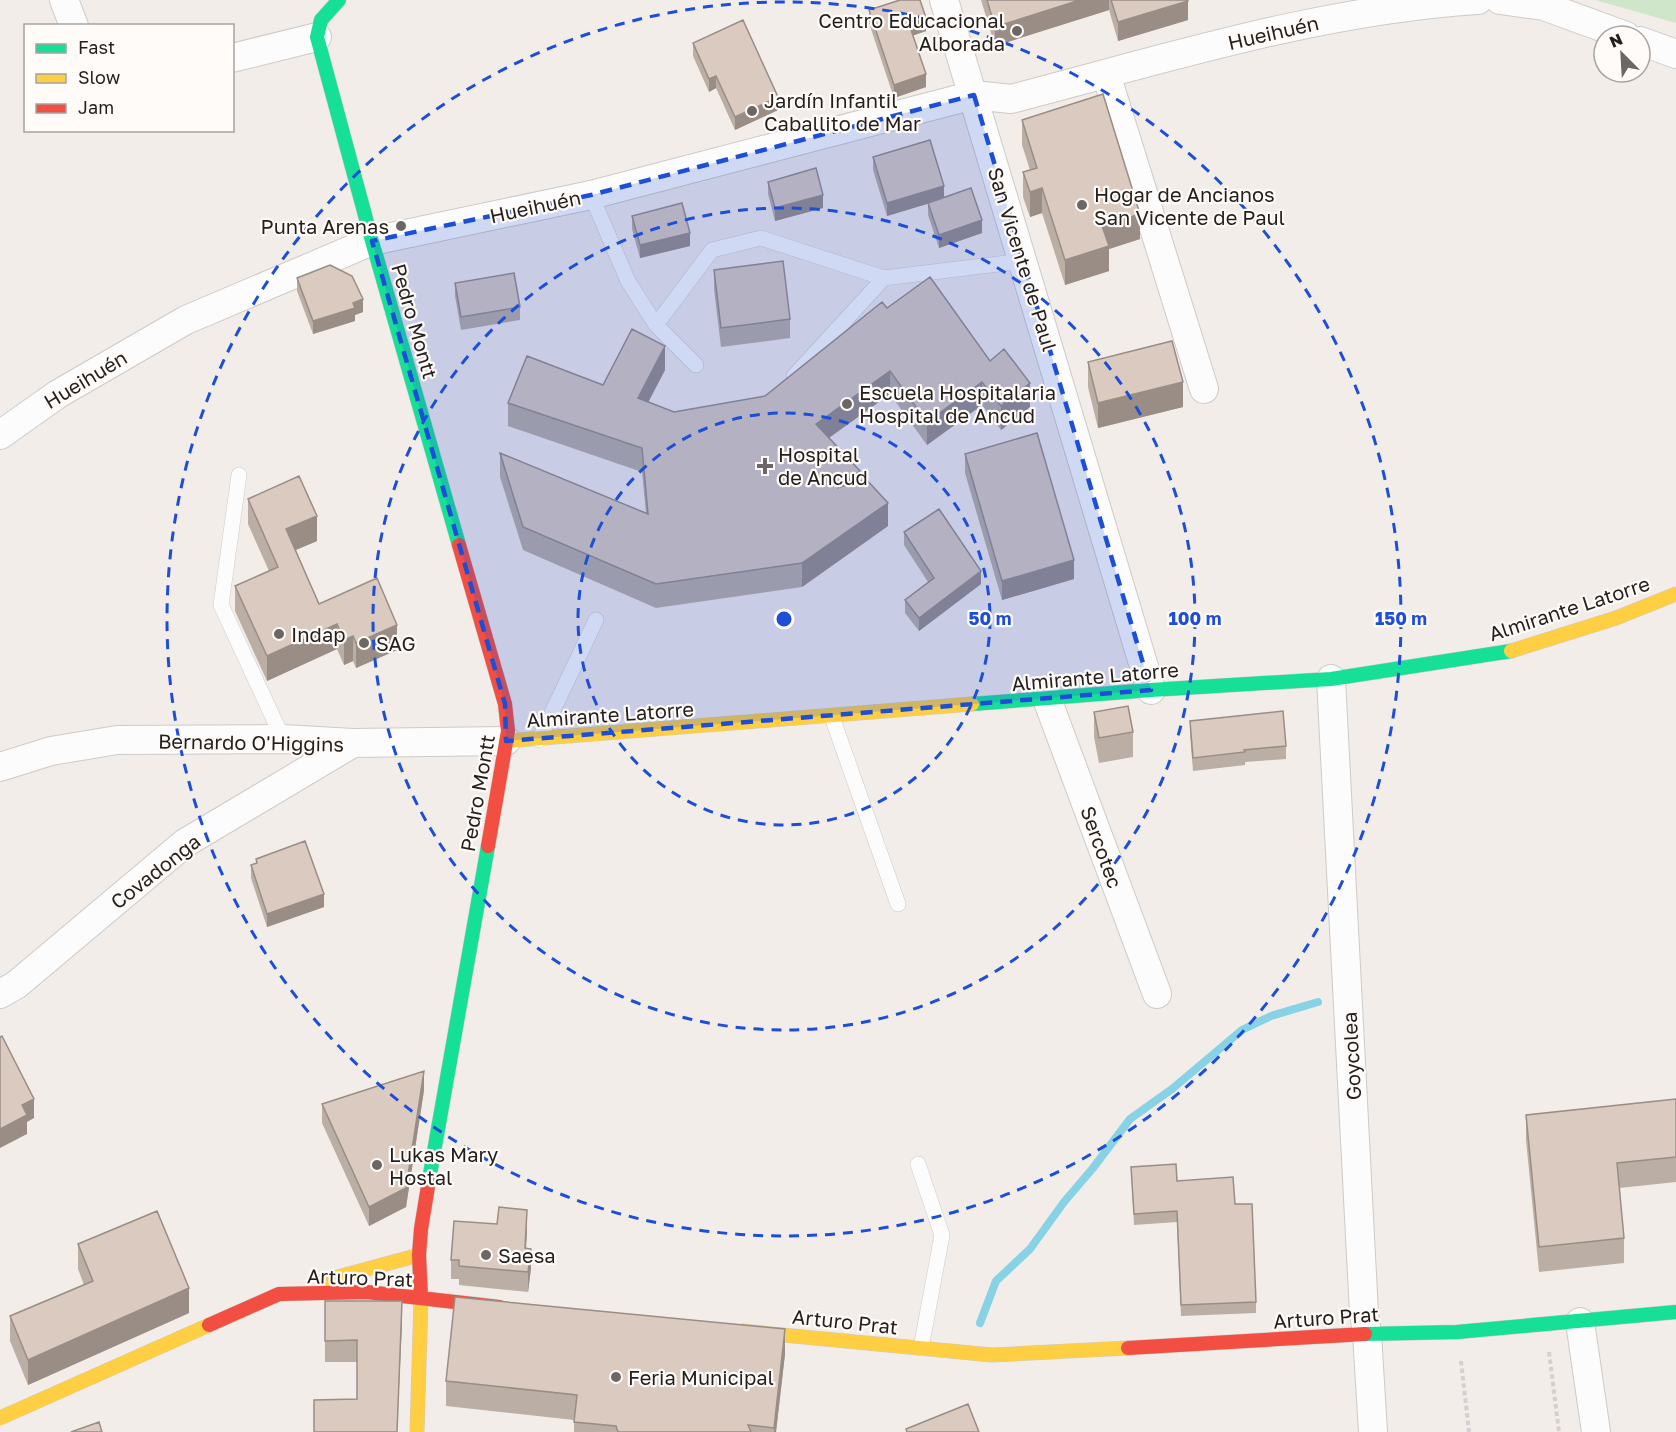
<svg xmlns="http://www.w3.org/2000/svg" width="1676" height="1432" viewBox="0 0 1676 1432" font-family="'Golos Text',sans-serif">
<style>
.green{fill:#d0e6ca}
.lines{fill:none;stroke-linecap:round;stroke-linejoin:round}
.stream{stroke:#87d2e5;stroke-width:8}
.lane-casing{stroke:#cecac7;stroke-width:16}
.street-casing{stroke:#cecac7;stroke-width:30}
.fast-casing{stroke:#cecac7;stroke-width:15}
.slow-casing{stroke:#cecac7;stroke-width:15}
.jam-casing{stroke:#cecac7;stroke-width:15}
.path{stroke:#d2d0d0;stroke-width:4;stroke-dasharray:4.5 3;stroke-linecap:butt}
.lane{stroke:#fdfcfc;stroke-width:15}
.street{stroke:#fdfcfc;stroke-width:28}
.fast{stroke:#16e098;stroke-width:14}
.slow{stroke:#ffcf43;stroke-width:14}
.jam{stroke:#f24e42;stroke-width:14}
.wall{fill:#bbaea4}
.shaded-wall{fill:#998d86}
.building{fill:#dacabf;stroke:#998d86;stroke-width:1.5}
.marked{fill:#1d4ed8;fill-opacity:0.2;stroke:#1d4ed8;stroke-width:4.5;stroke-dasharray:12 8;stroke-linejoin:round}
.ring{fill:none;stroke:#1d4ed8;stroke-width:3;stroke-dasharray:10 8}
.poi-dot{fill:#6c6764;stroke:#fffbf8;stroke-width:2}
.labels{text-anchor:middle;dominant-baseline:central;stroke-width:4.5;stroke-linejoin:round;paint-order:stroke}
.poi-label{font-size:20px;fill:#231f1d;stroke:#fffbf8;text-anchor:start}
.street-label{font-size:20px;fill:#231f1d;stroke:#fffbf8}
.centre{fill:#1d4ed8;stroke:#fffbf8;stroke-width:3}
.ring-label{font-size:18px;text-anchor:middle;font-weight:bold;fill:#1d4ed8;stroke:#fffbf8;stroke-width:4.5;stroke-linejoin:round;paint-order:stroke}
</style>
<rect width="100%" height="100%" fill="#f3ede9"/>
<path class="green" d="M1595 0H1676V23Z"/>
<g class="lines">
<path class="stream" d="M980 1323 996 1281 1030 1249 1064 1202 1093 1168 1130 1119 1172 1089 1242 1030 1271 1016 1318 1002"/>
<g class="lane-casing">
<path id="lane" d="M591 195 628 281 656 325 696 365
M656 325 712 250 761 238 884 278
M794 376 884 278 1023 261
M239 475 221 605 283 739
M832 717 898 904
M539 740 596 620
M918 1164 942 1235 921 1348"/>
</g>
<g class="street-casing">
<path id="street" d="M64 0 74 26
M944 0 1151 690
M1500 0 1544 6 1626 36
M1640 41 1676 54
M232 58 317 37
M1106 74 1204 389
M0 435 58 394 186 320 372 241 591 195 974 95 1011 99C1165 59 1319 10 1478 0
M1331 679 1364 1313 1367 1334 1373 1432
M1047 699 1157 994
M0 767 51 751 117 740 283 739 353 743 506 741
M0 994 16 985 185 843 353 743
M1580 1322 1596 1432"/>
</g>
<g class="fast-casing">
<path id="fast" d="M339 0 321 20 317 37 372 241 459 545
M972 704 1151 690 1331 679 1511 651
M429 1180 488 846
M1365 1334 1457 1332 1676 1312"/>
</g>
<g class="slow-casing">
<path id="slow" d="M1511 651 1616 618 1676 594
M506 741 972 704
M323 1281 419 1255
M742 1331 992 1355 1128 1348
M0 1418 209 1325
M417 1432 421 1298"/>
</g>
<g class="jam-casing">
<path id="jam" d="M459 545 505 704 508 731 488 846
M421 1298 419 1255 421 1229 429 1180
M209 1325 279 1294 367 1292 499 1307
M1128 1348 1365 1334"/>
</g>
<path class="path" d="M1549 1352 1559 1432
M1461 1361 1469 1432"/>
<use href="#lane" class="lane"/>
<use href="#street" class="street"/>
<use href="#fast" class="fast"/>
<use href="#slow" class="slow"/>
<use href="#jam" class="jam"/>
</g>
<path class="wall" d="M981 0H1188V20L1118 41 1109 10 995 46Z
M869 10 926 31 913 35 926 87 894 98 869 23Z
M693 43 778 110 735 130 716 88 709 92 693 56Z
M1022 120 1140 239 1109 249V271L1065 285 1042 213 1030 217 1023 197V172L1030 170 1022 145Z
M873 157 944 197 982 233 939 248 928 215V203L887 216 873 170Z
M768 182 823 208 775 221 768 194Z
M632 216 690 246 640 258 632 229Z
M714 270 790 319V338L721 347 714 289Z
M297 278 363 312 355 315V321L313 334 297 291Z
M455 283 520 307V320L461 330 455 296Z
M887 308 990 361 1030 407 1001 430 982 405 927 445 890 394 829 438 860 481 888 526 802 587 656 608 523 550 500 477V453L646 513 642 472 508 426V403L603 385 665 370 648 402 674 412 765 396Z
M1088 362 1183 407 1098 428 1088 387Z
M965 454 1074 579 1002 600 965 473Z
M248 499 317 541 296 550 319 604 397 650 356 668 353 661 344 665 337 649 267 681 235 611V586L269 571 248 524Z
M904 532 981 584 919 631 905 613V600L928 582 904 545Z
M1094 712 1133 732V757L1099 763 1094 737Z
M1190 721 1286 746V759L1245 762V765L1193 771 1190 734Z
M256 859 324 907 267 927 251 878V865L256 863Z
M424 1090 406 1207 369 1226 322 1123V1104Z
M1676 1099V1182L1619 1188 1624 1238V1263L1539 1272 1526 1140V1115Z
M1131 1167 1177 1181 1235 1204 1256 1302V1313L1181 1316 1177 1222 1134 1225Z
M527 1229 526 1248 531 1268 528 1292 459 1285V1279H451V1260Z
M78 1244 189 1313 28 1385 10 1341V1316L84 1285 78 1269Z
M325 1301 402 1323 357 1399V1362H325Z
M785 1354 776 1432H574V1420L446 1406V1381Z"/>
<path class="shaded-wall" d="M1080 0H1109V10L995 46V27Z
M1188 1V20L1118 41V22Z
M926 18V31L909 37V24Z
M926 74V87L894 98V85Z
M716 76V88L709 92V79Z
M778 97V110L735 130V117Z
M944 186V199L887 216V203Z
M1042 188V213L1030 217V192Z
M823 195V208L775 221V208Z
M1140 214V239L1109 249V271L1065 285V260L1102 226Z
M982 220V233L939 248V235Z
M690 233V246L640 258V245Z
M363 299V312L355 315V321L313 334V321Z
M665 346V370L638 422V398Z
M890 371V394L816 447V424Z
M982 382V405L927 445V422Z
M1183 382V407L1098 428V403Z
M1030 383V407L1001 430V406Z
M860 471V495L837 488Z
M888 503V526L802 587V563Z
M317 516V541L286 554V529Z
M1074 560V579L1002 600V581Z
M981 571V584L919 631V618Z
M337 624V649L267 681V656Z
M397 625V650L356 668V643Z
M353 636V661L344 665V640Z
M324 894V907L267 927V914Z
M424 1071V1090L406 1207 369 1226V1207Z
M34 1099V1118L27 1122V1134L0 1148V1129L22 1105Z
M527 1210V1229L525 1267V1248Z
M531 1249V1268L528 1292V1272Z
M189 1288V1313L28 1385V1360Z
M402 1301V1323L397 1432Z
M785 1329V1354L776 1432H774Z"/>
<path class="building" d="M900 0H920L926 18 909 24 926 74 894 85 869 10Z
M987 0H1080L995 27Z
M1111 0H1188V1L1118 22Z
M743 20 778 97 735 117 716 76 709 79 693 43Z
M1103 94 1140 214 1102 226 1109 246 1065 260 1042 188 1030 192 1023 172 1037 168 1022 120Z
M930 140 944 186 887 203 873 157Z
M816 168 823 195 775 208 768 182Z
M971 188 982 220 939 235 928 203Z
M682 203 690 233 640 245 632 216Z
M783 261 790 319 721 328 714 270Z
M330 265 352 276 363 299 353 303 355 308 313 321 297 278Z
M514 273 520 307 461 317 455 283Z
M930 277 990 361 1004 349 1030 383 1001 406 982 382 927 422 890 371 816 424 860 471 837 488 866 479 888 503 802 563 656 584 523 527 500 453 648 514 642 448 508 403 527 356 603 385 632 329 665 346 638 398 674 412 765 396 882 302 887 308Z
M1172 341 1183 382 1098 403 1088 362Z
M1037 433 1074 560 1002 581 965 454Z
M299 476 317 516 286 529 319 604 377 578 397 625 356 643 353 636 344 640 337 624 267 656 235 586 278 567 248 499Z
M939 509 981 571 919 618 905 600 934 578 904 532Z
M1128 706 1133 732 1099 738 1094 712Z
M1283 711 1286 746 1244 750 1245 752 1193 758 1190 721Z
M305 841 324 894 267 914 251 865 257 863 256 859Z
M2 1036 34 1099 22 1105 27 1115 0 1129V1037Z
M424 1071 406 1188 369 1207 322 1104Z
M1676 1099V1157L1617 1163 1624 1238 1539 1247 1526 1115Z
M1176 1164 1177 1181 1233 1177 1235 1204H1252L1256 1302 1181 1305 1177 1211 1134 1214 1131 1167Z
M499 1207 527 1210 525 1248 531 1249 528 1272 459 1266V1260H451L454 1221 497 1224Z
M157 1211 189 1288 28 1360 10 1316 93 1281 78 1244Z
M455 1297 785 1329 774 1428 748 1425 751 1432H618L616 1426 574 1422 577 1395 446 1381Z
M325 1301H402L397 1432H314V1400L357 1399V1340L325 1341Z
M968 1404 979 1432H907L906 1429Z
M99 1422 102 1432H71Z"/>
<path class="marked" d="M974 95 1151 690 506 741 505 704 372 241 591 195Z"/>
<g class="ring">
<circle cx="784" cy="619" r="206"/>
<circle cx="784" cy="619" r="411"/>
<circle cx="784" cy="619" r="617"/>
</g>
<g class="poi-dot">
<circle cx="1017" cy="31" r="6"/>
<circle cx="752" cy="111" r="6"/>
<circle cx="1082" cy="205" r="6"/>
<circle cx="401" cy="226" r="6"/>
<circle cx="847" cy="404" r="6"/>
<path d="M762 457h6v6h6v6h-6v6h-6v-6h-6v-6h6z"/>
<circle cx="279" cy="634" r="6"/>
<circle cx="364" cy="643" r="6"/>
<circle cx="377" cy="1165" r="6"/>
<circle cx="486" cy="1255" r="6"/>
<circle cx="616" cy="1377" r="6"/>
</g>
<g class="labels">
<g class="poi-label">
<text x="1005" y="20" text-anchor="end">Centro Educacional<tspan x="1005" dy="23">Alborada</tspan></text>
<text x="764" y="100">Jardín Infantil<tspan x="764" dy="23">Caballito de Mar</tspan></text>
<text x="1094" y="194">Hogar de Ancianos<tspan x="1094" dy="23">San Vicente de Paul</tspan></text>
<text x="389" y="226" text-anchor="end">Punta Arenas</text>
<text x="859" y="392">Escuela Hospitalaria<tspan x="859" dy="23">Hospital de Ancud</tspan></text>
<text x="778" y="454">Hospital<tspan x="778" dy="23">de Ancud</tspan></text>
<text x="291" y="634">Indap</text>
<text x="376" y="643">SAG</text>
<text x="389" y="1154">Lukas Mary<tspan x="389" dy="23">Hostal</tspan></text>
<text x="498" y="1255">Saesa</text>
<text x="628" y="1377">Feria Municipal</text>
</g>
<g class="street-label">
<text transform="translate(1273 32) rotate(-13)">Hueihuén</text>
<text transform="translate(535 206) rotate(-12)">Hueihuén</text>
<text transform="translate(1023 259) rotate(73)">San Vicente de Paul</text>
<text transform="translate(415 321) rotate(74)">Pedro Montt</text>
<text transform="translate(85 379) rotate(-31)">Hueihuén</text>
<text transform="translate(1569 608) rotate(-18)">Almirante Latorre</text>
<text transform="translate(1095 676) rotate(-5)">Almirante Latorre</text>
<text transform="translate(610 714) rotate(-4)">Almirante Latorre</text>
<text transform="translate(251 742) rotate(1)">Bernardo O'Higgins</text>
<text transform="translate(477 793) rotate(-80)">Pedro Montt</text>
<text transform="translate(1102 847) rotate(70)">Sercotec</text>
<text transform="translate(155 871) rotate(-38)">Covadonga</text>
<text transform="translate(1351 1056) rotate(-93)">Goycolea</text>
<text transform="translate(360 1277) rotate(2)">Arturo Prat</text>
<text transform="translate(1326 1317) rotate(-4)">Arturo Prat</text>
<text transform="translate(845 1321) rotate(6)">Arturo Prat</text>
</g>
</g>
<circle cx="784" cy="619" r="9" class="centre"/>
<g class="ring-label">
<text x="990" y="625">50 m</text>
<text x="1195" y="625">100 m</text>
<text x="1401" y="625">150 m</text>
</g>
<rect x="24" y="24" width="210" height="108" fill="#fffbf8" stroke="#a7a3a0" stroke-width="1.5"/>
<rect x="36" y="44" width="30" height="9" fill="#16e098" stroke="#a7a3a0" stroke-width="1.5"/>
<text x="78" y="54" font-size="18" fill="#231f1d">Fast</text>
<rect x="36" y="74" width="30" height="9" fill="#ffcf43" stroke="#a7a3a0" stroke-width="1.5"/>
<text x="78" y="84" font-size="18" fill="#231f1d">Slow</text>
<rect x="36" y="104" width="30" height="9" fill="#f24e42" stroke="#a7a3a0" stroke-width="1.5"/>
<text x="78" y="114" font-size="18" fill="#231f1d">Jam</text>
<g transform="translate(1622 54) rotate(336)"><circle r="28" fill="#fffbf8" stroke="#a7a3a0" stroke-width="1.5"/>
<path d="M0-4.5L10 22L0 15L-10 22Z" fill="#6c6764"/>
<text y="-9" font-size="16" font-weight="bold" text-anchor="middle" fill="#231f1d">N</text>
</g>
</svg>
